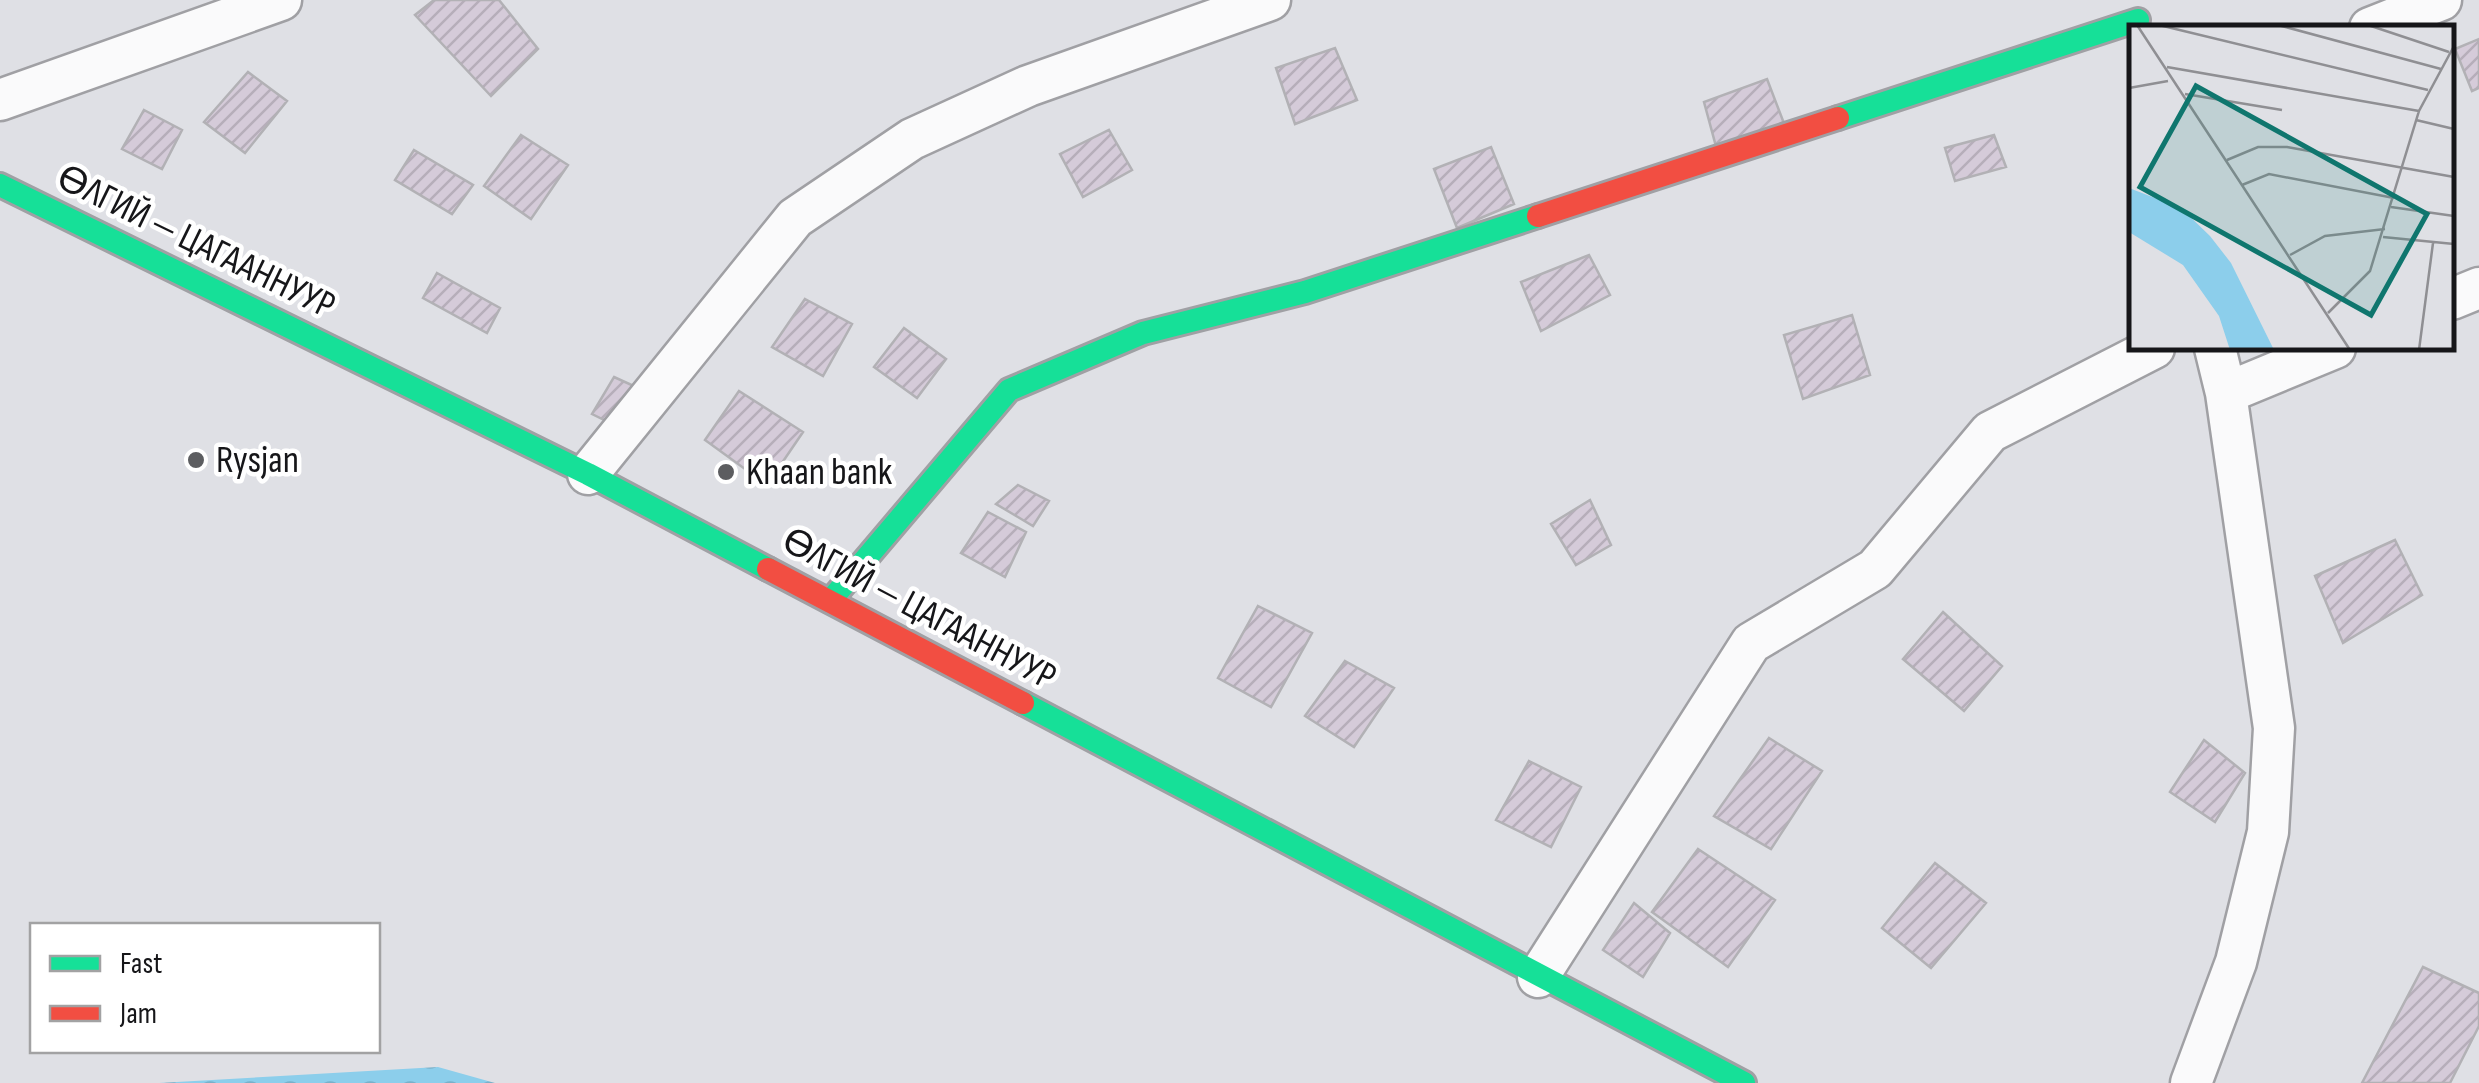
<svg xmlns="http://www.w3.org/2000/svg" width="2479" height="1083" viewBox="0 0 2479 1083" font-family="'Sofia Sans Condensed',sans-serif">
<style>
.water{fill:url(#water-waves)}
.building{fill:url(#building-hatch);stroke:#b2b1b5;stroke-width:2.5}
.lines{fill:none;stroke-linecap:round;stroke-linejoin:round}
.street-casing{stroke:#a0a0a4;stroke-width:45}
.fast-casing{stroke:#a0a0a4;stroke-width:28}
.jam-casing{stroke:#a0a0a4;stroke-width:28}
.street{stroke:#fafafb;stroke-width:40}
.fast{stroke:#16e098;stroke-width:22}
.jam{stroke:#f24e42;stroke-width:22}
.poi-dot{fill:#5c5d60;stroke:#fff;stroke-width:4}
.labels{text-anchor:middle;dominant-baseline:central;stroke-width:9;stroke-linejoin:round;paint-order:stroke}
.street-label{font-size:38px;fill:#161619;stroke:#fff}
.poi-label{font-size:38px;fill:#161619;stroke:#fff;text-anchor:start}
.inset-road{fill:none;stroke:#8f8f93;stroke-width:2.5}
.view{fill:#0f766e;fill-opacity:0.15;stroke:#0f766e;stroke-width:5}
.inset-edge{fill:none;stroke:#161619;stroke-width:5}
</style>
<defs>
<pattern id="water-waves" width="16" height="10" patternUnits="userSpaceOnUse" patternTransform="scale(2.5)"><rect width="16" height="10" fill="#8cceeb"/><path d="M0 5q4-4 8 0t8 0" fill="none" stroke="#78b0c9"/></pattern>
<pattern id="building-hatch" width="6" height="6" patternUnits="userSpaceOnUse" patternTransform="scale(2.5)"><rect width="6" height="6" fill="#d5cbd9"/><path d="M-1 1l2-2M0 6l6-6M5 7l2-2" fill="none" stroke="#b6aeba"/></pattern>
</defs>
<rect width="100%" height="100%" fill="#dfe0e5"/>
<path class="water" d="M438 1067 495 1083H159Z"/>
<path class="building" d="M434 0H499L538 49 491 96 415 15Z
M2479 39V88L2472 91 2455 49Z
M1335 48 1357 100 1295 124 1276 68Z
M248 72 287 101 245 153 204 122Z
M1767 79 1785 126 1717 150 1704 102Z
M144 110 182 130 162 169 122 149Z
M1109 130 1132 170 1083 197 1060 154Z
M521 135 568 165 531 219 484 186Z
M1994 135 2006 167 1955 181 1945 148Z
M1491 147 1514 204 1457 228 1434 169Z
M414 150 473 185 452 214 395 180Z
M1589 255 1610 295 1541 331 1521 282Z
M437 273 500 308 487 333 423 298Z
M805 299 852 324 823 376 772 347Z
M1852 315 1870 375 1803 399 1784 335Z
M904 328 946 359 917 398 874 367Z
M614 377 656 396 635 435 592 414Z
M739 391 803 432 767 485 705 440Z
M1018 485 1049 501 1033 526 996 504Z
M1590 500 1611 545 1576 565 1551 524Z
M988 512 1026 532 1005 577 961 553Z
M2395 540 2422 595 2343 643 2315 576Z
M1258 606 1312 633 1271 707 1218 678Z
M1943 612 2002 666 1964 711 1903 659Z
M1345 661 1394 688 1354 747 1305 716Z
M1769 738 1822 771 1771 849 1714 816Z
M2204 740 2245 773 2215 822 2170 792Z
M1529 761 1581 787 1551 847 1496 820Z
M1698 849 1775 900 1728 967 1652 912Z
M1935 863 1986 903 1931 968 1882 928Z
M1634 903 1670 933 1643 977 1603 950Z
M2423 967 2479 993V1026L2450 1083H2362Z"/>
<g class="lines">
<g class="street-casing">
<path id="street" d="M2370 28 2441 0
M0 100 281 0
M2452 299 2479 288
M2226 393 2335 348
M588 474 795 218 912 139 1028 86 1270 0
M1538 977 1751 643 1875 569 1990 432 2154 348
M2191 1083 2236 962 2268 832 2274 728 2226 393 2215 348"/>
</g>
<g class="fast-casing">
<path id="fast" d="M1838 118 2138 20
M0 185 588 474 768 569
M830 601 1009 390 1143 333 1305 292 1538 216
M1023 703 1744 1083"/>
</g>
<g class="jam-casing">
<path id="jam" d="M1538 216 1838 118
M768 569 1023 703"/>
</g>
<use href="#street" class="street"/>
<use href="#fast" class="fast"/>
<use href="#jam" class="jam"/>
</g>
<g class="poi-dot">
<circle cx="196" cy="460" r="10"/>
<circle cx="726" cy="472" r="10"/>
</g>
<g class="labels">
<g class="street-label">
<text transform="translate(196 242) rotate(26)">ӨЛГИЙ — ЦАГААННУУР</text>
<text transform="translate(919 609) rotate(28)">ӨЛГИЙ — ЦАГААННУУР</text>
</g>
<g class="poi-label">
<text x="216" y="460">Rysjan</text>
<text x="746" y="472">Khaan bank</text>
</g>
</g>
<g transform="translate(2129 25)">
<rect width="325" height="325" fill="#dfe0e5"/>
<path d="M0 163 52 183 81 211 102 238 145 325H101L90 291 54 240 0 207Z" fill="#8cceeb"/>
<path class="inset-road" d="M8 0 221 325M30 0 299 65M149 0 312 44M239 0 320 27M38 42 290 86M0 63 39 56M56 69 153 85M287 95 325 104M98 135 129 122H158L325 152M113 160 140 149 265 173M262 182 325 191M254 212 325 219M161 230 196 211 256 204M199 288 241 246 290 86 325 21M290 325 304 218"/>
<path class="view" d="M67 61 298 189 242 290 11 162Z"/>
<rect width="325" height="325" class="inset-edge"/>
</g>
<rect x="30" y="923" width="350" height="130" fill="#ffffff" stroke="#a2a2a3" stroke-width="2.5"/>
<rect x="50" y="956" width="50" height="15" fill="#16e098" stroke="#a2a2a3" stroke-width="2.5"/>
<text x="120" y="973" font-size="30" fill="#161619">Fast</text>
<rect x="50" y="1006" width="50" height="15" fill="#f24e42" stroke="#a2a2a3" stroke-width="2.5"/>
<text x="120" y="1023" font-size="30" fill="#161619">Jam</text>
</svg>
